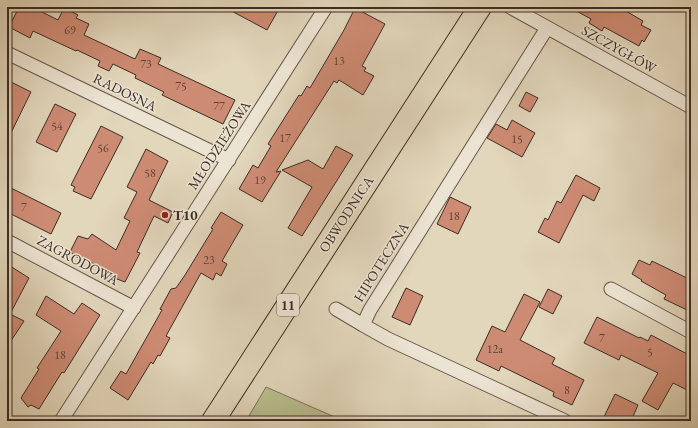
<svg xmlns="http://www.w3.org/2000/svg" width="698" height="428" viewBox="0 0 698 428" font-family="'EB Garamond',serif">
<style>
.green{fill:#b8bc8d;stroke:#7a7458}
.building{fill:#ce8b74;stroke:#3c2d24}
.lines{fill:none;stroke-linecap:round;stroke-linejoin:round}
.minor-casing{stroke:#66574a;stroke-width:15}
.trunk-casing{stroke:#3c2d24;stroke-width:24}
.minor{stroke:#ece4d3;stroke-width:13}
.trunk{stroke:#e2d6bb;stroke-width:22}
.poi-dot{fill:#8f2418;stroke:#ece4d3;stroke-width:1.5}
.labels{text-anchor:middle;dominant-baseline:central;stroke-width:3;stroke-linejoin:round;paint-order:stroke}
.number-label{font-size:12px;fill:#604438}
.shield{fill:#ece4d3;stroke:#716458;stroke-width:1}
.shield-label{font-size:13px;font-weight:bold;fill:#3c2d24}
.street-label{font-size:14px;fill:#3c2d24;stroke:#ece4d3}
.poi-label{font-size:14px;font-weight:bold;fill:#3c2d24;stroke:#ece4d3;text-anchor:start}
</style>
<rect width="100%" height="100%" fill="#e2d6bb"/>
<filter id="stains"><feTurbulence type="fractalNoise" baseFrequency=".005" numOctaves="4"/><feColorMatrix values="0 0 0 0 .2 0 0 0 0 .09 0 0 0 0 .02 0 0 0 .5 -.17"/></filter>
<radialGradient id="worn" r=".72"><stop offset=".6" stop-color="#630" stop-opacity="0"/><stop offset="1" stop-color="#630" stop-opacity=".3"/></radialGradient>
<path class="green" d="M266 387 344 421H246Z"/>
<path class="building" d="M19 7H32L58 20 64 8 78 15 76 18 89 24 84 35 135 59 140 49 161 58 158 64 235 100 223 124 162 95 164 92 135 78 136 75 113 64 109 71 98 66 100 61 77 50 76 51 33 31 30 38 9 27Z
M224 7H280L267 30Z
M569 7H619L643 21 641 25 651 30 644 42 642 40 639 46 604 27 602 31 589 23 591 19Z
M355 8 385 24 362 66 366 68 364 71 374 76 363 95 339 80 337 83 334 81 276 172 281 171 262 202 239 189 253 165 258 168 271 146 268 144 299 95 301 96 307 86 310 88 344 30Z
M7 80 31 92 7 141Z
M526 92 538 98 530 112 519 106Z
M55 104 76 114 57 152 36 142Z
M512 120 535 133 522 157 487 138 496 124 507 130Z
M101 126 123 137 91 199 73 191 75 187 71 185Z
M336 146 353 155 302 236 288 228 312 187 282 170 308 160 323 169Z
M146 149 168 161 149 200 173 212 168 223 154 216 137 252 140 253 125 282 109 276 97 265 77 257 70 252 78 236 88 239 92 234 116 250 130 221 124 218 137 192 127 187Z
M576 175 600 188 594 201 583 195 559 243 538 232 545 218 548 220 557 201 561 203Z
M7 186 61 213 51 234 7 212Z
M450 197 471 207 458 234 437 224Z
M221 212 243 225 222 261 227 264 221 276 216 273 213 280 201 273 166 336 170 338 160 356 158 355 153 364 151 362 128 400 110 388 121 371 126 374 162 310 160 309 171 289 176 288 185 275 213 229 211 228Z
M639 260 650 265 652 261 691 280V301L687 310 664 299 666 295 641 281 642 280 632 274Z
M7 264 29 278 10 314 24 321 7 347Z
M406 288 423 296 410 325 392 317Z
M548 289 562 296 553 314 539 307Z
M524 294 540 302 520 340 555 358 552 364 584 380 572 405 553 396 554 392 501 366 499 371 476 360 492 326 505 332Z
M46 296 74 314 82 303 100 315 64 373 62 372 39 409 31 405 28 407 21 398 39 369 37 368 61 331 36 315Z
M597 317 639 338 640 337 648 341 651 335 691 356V392L673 383 658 410 642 401 658 373 621 355 619 360 584 343Z
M615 394 638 405 631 421H602Z"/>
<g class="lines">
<g class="minor-casing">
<path id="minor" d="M510 7 691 107
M547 28 370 310 363 325 388 339 565 421
M7 53 229 160
M7 241 134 308
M611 289 691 332
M336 309 363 325
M61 421 326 7"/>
</g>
<g class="trunk-casing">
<path id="trunk" d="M213 421 480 7"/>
</g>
<use href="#minor" class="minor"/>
<use href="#trunk" class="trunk"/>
</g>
<circle class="poi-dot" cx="165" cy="215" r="4"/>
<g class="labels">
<g class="number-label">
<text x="70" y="30">69</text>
<text x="339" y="61">13</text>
<text x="146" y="64">73</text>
<text x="181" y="86">75</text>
<text x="219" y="106">77</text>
<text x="57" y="126">54</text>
<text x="285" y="138">17</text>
<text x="517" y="139">15</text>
<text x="103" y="148">56</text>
<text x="150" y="173">58</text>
<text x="260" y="180">19</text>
<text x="24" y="207">7</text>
<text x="454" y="216">18</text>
<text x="209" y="260">23</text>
<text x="602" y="338">7</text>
<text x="495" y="349">12a</text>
<text x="650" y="352">5</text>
<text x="60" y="355">18</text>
<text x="567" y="390">8</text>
</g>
<rect class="shield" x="277" y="294" width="22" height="22" rx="3"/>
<g class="shield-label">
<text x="288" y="305">11</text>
</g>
<g class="street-label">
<text transform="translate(619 49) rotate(29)">SZCZYGŁÓW</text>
<text transform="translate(125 92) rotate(26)">RADOSNA</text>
<text transform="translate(219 145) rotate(-57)">MŁODZIEŻOWA</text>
<text transform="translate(346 214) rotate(-57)">OBWODNICA</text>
<text transform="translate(78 260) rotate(28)">ZAGRODOWA</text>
<text transform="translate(381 262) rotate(-58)">HIPOTECZNA</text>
</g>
<g class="poi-label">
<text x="173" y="215">T10</text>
</g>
</g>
<rect width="698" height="428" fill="none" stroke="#e2d6bb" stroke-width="24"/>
<rect x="8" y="8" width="682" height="412" fill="none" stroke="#3c2d24" stroke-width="2"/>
<rect x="12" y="12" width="674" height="404" fill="none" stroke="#3c2d24"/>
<rect width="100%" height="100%" filter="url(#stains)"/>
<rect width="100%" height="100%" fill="url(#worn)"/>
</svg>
